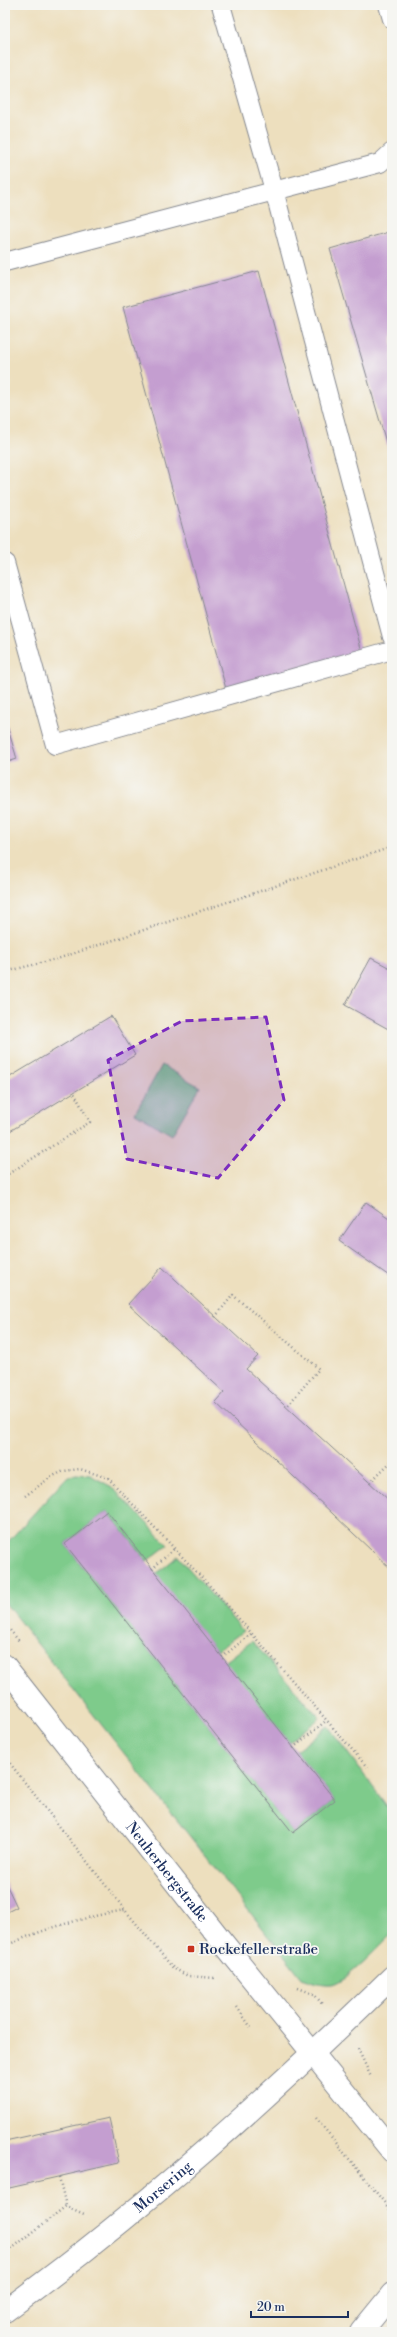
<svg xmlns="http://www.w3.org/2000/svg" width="397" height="2337" viewBox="0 0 397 2337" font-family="'Libre Bodoni',serif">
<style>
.green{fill:#7ecb8b;stroke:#4c7d74}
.building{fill:#c49ed0}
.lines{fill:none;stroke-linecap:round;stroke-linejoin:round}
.service-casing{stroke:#84878e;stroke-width:20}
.minor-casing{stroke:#84878e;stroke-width:24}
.secondary-casing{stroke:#84878e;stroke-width:24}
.path{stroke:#84878e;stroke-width:2.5;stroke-dasharray:1 3;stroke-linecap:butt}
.service{stroke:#fff;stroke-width:18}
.minor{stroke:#fff;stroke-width:22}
.secondary{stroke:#fff;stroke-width:22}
.marked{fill:#7b2cbf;fill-opacity:0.2;stroke:#7b2cbf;stroke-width:3;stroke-dasharray:8 5;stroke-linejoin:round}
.poi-dot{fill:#c8321e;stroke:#f6f6f2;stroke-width:1.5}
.labels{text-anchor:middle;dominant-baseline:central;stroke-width:3.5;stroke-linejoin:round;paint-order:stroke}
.street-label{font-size:15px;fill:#1b2f5e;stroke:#f6f6f2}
.poi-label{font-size:15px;fill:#1b2f5e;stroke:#f6f6f2;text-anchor:start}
</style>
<rect width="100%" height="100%" fill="#f6f6f2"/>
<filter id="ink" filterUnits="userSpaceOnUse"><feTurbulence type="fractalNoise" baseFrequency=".025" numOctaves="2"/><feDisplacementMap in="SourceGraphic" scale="8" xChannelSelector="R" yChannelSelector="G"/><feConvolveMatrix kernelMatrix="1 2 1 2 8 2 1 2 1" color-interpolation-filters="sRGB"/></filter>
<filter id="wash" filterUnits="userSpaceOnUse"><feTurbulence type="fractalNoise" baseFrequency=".012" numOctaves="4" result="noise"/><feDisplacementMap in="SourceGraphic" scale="16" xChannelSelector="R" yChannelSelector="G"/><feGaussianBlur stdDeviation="0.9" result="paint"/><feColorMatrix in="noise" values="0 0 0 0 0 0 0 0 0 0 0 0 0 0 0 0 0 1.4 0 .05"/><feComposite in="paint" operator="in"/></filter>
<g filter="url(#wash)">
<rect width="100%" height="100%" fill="#eddfbe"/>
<path class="green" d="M162 1065 200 1087 172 1135 135 1113Z
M76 1474 90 1475 112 1487 168 1545 147 1561 107 1511 65 1544 293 1833 335 1800 296 1751 328 1726 392 1813V1934C379 1946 348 1981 332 1984 322 1985 311 1981 302 1978L5 1603V1545L67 1477Z
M178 1556 243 1631 217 1651 156 1574Z
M252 1641 320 1718 289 1742 225 1662Z"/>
<g id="blocks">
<path class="building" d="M392 231V463L330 249Z
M259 271 362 652 226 689 123 307Z
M5 719 17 759 5 763Z
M371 958 392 969V1031L345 1005Z
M111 1016 135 1055 5 1134V1080Z
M366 1202 392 1220V1278L339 1241Z
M162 1267 258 1356 246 1369 392 1503V1570L215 1402 224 1392 128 1304Z
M107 1511 335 1800 293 1833 65 1544Z
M5 1882 17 1907 5 1913Z
M109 2118 119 2163 5 2189V2141Z"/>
</g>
</g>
<g filter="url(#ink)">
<use href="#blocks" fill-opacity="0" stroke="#84878e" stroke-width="1"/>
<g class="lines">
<g class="service-casing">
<path id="service" d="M221 5 274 190 392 637
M388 5 392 19
M5 262 380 163 392 152
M5 563 55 745 392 650"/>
</g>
<g class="minor-casing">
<g id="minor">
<path id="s1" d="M5 2311C143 2211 270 2096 392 1977"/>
<path d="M361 2332 392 2294"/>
</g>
</g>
<g class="secondary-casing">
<g id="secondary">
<path id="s2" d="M5 1666 220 1939 392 2151"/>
</g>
</g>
<path class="path" d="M5 972 60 958 392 847
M5 1176 90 1122 74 1093
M215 1317 233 1295 319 1369 287 1406
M370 1482 392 1461
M25 1496 51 1477 64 1471 80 1469 108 1478 221 1598 367 1767
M152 1569 175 1548
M5 1624 19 1641
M222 1657 251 1634
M293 1748 327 1720
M5 1757 125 1910 173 1968 188 1976 215 1978
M5 1946C43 1929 84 1917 125 1910
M298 1988 314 1994 323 2005
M237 2007 252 2029
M358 2049 371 2077
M316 2118 392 2212
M59 2177 66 2206
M5 2254 66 2206 84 2214"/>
<use href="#service" class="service"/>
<use href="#minor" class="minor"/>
<use href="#secondary" class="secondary"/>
</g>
</g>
<path class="marked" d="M266 1017 284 1100 218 1178 127 1159 108 1060 182 1021Z"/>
<rect class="poi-dot" x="187" y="1945" width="8" height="8" rx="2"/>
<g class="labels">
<g class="street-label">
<text stroke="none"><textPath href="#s2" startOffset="262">Neuherbergstraße</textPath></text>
<text stroke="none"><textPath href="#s1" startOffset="201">Morsering</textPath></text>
</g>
<g class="poi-label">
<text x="199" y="1949">Rockefellerstraße</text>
</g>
</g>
<rect width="397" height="2337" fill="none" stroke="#f6f6f2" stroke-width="20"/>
<path d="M251 2311v6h97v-6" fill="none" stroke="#1b2f5e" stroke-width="2"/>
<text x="257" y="2311" font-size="12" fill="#1b2f5e" stroke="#f6f6f2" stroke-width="3" paint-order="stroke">20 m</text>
</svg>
